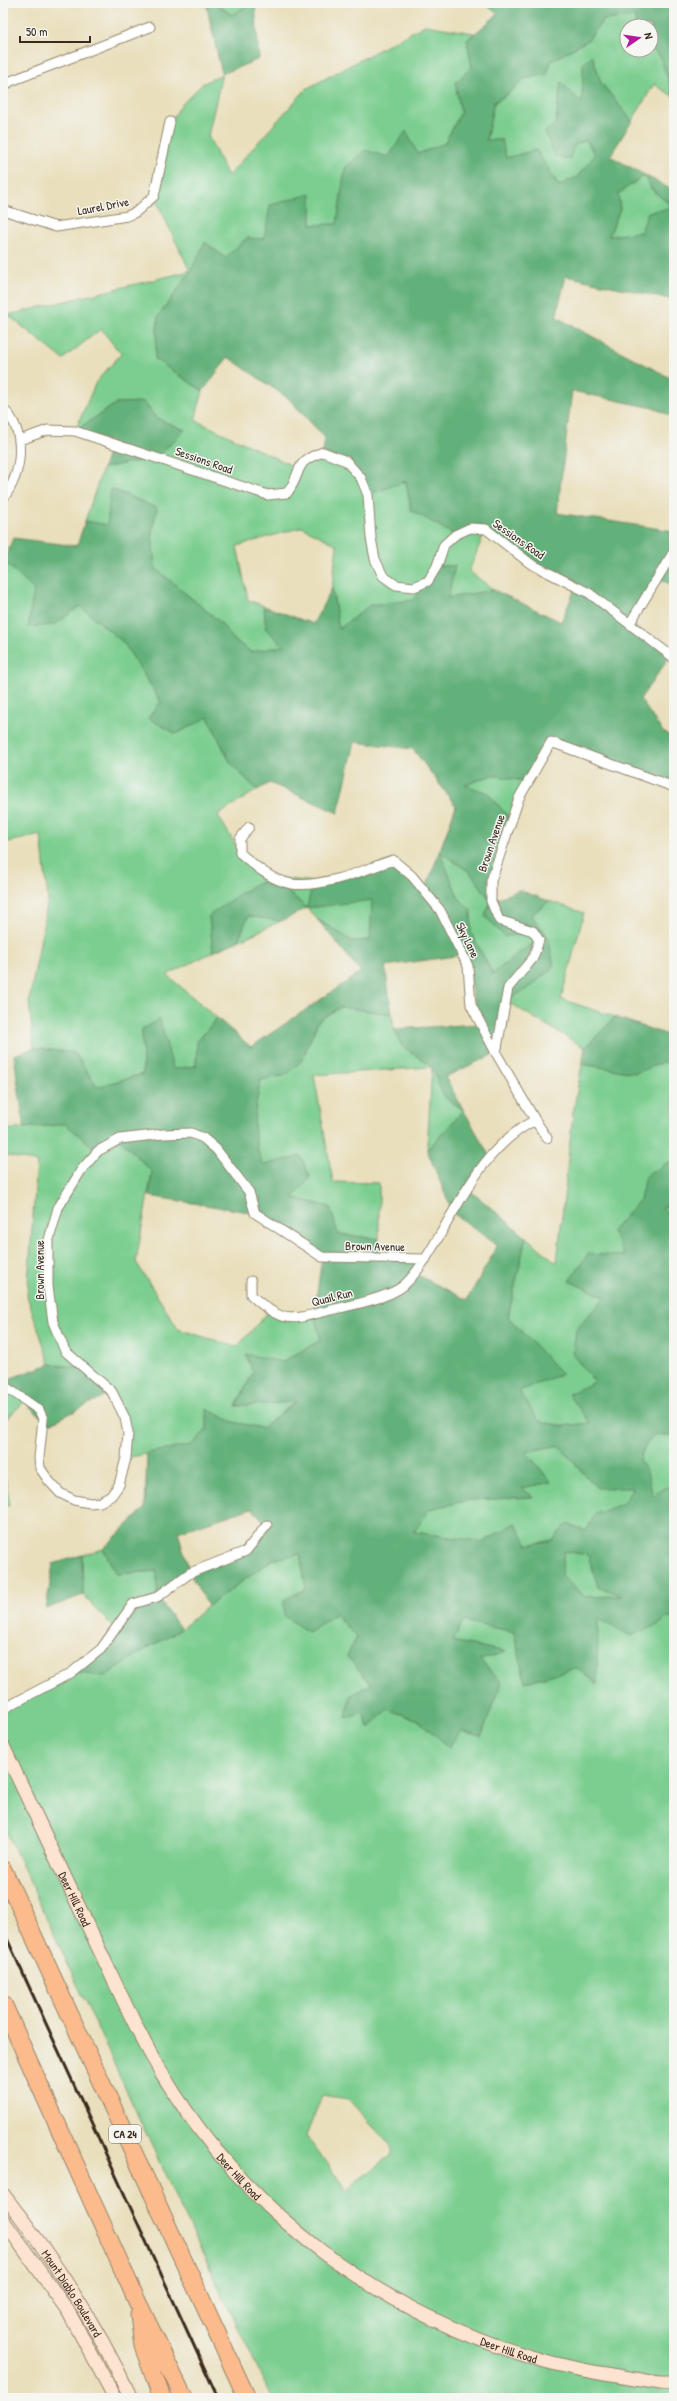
<svg xmlns="http://www.w3.org/2000/svg" width="677" height="2401" viewBox="0 0 677 2401" font-family="'Patrick Hand',sans-serif">
<style>
.green{fill:#7bce90;stroke:#5b7c57;fill-rule:evenodd}
.forest{fill:#64b17a;stroke:#506e4c;fill-rule:evenodd}
.lines{fill:none;stroke-linecap:round;stroke-linejoin:round}
.street-casing{stroke:#92846d;stroke-width:11}
.secondary-casing{stroke:#92846d;stroke-width:15}
.highway-casing{stroke:#92846d;stroke-width:19}
.street{stroke:#fff;stroke-width:9}
.secondary{stroke:#fde4d1;stroke-width:13}
.highway{stroke:#fbbb8d;stroke-width:17}
.rail{stroke:#3b2a1e;stroke-width:3}
.labels{text-anchor:middle;dominant-baseline:central;stroke-width:3;stroke-linejoin:round;paint-order:stroke}
.shield{fill:#f6f6f2;stroke:#73675e;stroke-width:1}
.shield-label{font-size:11px;font-weight:bold;fill:#3b2a1e}
.street-label{font-size:12px;fill:#3b2a1e;stroke:#f6f6f2}
</style>
<rect width="100%" height="100%" fill="#f6f6f2"/>
<filter id="ink" filterUnits="userSpaceOnUse"><feTurbulence type="fractalNoise" baseFrequency=".025" numOctaves="2"/><feDisplacementMap in="SourceGraphic" scale="8" xChannelSelector="R" yChannelSelector="G"/><feConvolveMatrix kernelMatrix="1 2 1 2 8 2 1 2 1" color-interpolation-filters="sRGB"/></filter>
<filter id="wash" filterUnits="userSpaceOnUse"><feTurbulence type="fractalNoise" baseFrequency=".012" numOctaves="4" result="noise"/><feDisplacementMap in="SourceGraphic" scale="16" xChannelSelector="R" yChannelSelector="G"/><feGaussianBlur stdDeviation="0.9" result="paint"/><feColorMatrix in="noise" values="0 0 0 0 0 0 0 0 0 0 0 0 0 0 0 0 0 1.4 0 .05"/><feComposite in="paint" operator="in"/></filter>
<g filter="url(#wash)">
<rect width="100%" height="100%" fill="#e9dfbc"/>
<path class="green" d="M215 3H251L232 15Z
M635 17 636 26H627V50H651V48L660 56 674 97 654 84 632 121 601 83 592 55 583 64 582 103 561 82 556 123 574 145 586 140 595 155 577 177 559 186 536 150 506 158 486 140 494 103 509 93 524 79 547 74 551 61 588 40 603 20Z
M425 25 474 33 467 40 472 67 455 83 461 112 445 143 418 154 388 157 345 168 337 224 311 225 310 195 264 239 247 238 225 258 205 242 191 271 158 317 155 359 203 391 195 420 297 468 323 452 406 481 411 510 455 535 486 529 469 571 494 590 447 598 455 566H437L413 601 370 605 339 629 332 588 337 545 302 527 237 546 248 600 264 606 266 629 283 646 251 652 233 639 220 622 155 568 152 532 157 508 112 489 107 525 85 521 103 468 157 457 185 430 156 418 144 402 117 403 75 431 96 382 121 354 101 329 63 359 8 315 190 271 154 196 170 122 182 104 202 84 222 74 208 136 228 176 306 89Z
M645 175 652 190 674 208 641 232 609 236 620 209 618 194Z
M4 561 34 590 54 625 80 605 124 643 161 702 149 718 208 717 230 762 257 790 218 815 240 853 271 877 313 882 307 908 373 899 371 940 352 941 317 919 307 908 209 916 213 952 167 975 217 1018 197 1042 196 1066 172 1069 142 1029 143 1074 96 1087 75 1053 34 1048 29 1002 48 900 41 835 3 843V751L6 747 3 736Z
M492 775 528 782 512 821 465 785Z
M439 851 470 872 491 901 533 931 539 940 517 954 493 974 471 933V910L458 897Z
M549 901 584 913 561 999 615 1017 585 1048 506 1001 533 985 548 937 531 915Z
M248 916 281 921 238 941Z
M341 1007 392 1014 394 1029 402 1046 433 1067 443 1096 464 1110 427 1150 432 1067 314 1075 333 1182 379 1183V1239L338 1234 330 1207 293 1198 263 1165 255 1145 254 1111 261 1079 287 1075 302 1060 318 1021Z
M674 1046V1159L646 1176 640 1200 612 1231 625 1256 569 1281 605 1297 576 1329 573 1355 595 1382 590 1423 563 1426 538 1421 519 1391 561 1374 508 1317 526 1237 557 1263 573 1113 582 1064 635 1073 667 1061Z
M65 1124 98 1150 120 1139 152 1172 136 1262 178 1329 237 1347 269 1311 292 1320 314 1314 321 1340 282 1362 253 1373 236 1406 296 1401 262 1428 232 1422 208 1410 207 1429 192 1445 126 1458 128 1433 112 1392 84 1368 50 1364 27 1296 37 1162 3 1155V1130Z
M674 1202V1219L662 1208Z
M3 1385 26 1400 3 1422Z
M674 1428V2398H272L176 2198 3 1824V1709L71 1673 144 1650 181 1629 208 1606 272 1560 300 1553 306 1589 284 1600 308 1632 335 1614 357 1637 347 1656 371 1684 350 1696 363 1711 368 1728 387 1709 418 1720 449 1746 461 1731 481 1736 502 1683 480 1660 505 1652 452 1641 463 1621 514 1632 526 1682 576 1668 597 1684 598 1619 631 1635 658 1625 586 1531 567 1523 553 1540 527 1545 515 1523 484 1542 414 1532 428 1509 470 1500 532 1497 521 1488 551 1482 526 1452 559 1445 597 1488 639 1461 645 1446 656 1433ZM322 2095 348 2099 391 2145V2156L358 2179 348 2192 306 2136Z
M3 1468 10 1505 3 1507Z
M103 1549 117 1574 158 1571 157 1597 115 1629 83 1595 82 1555Z
M564 1551 588 1555 598 1586 623 1596 585 1597 561 1575Z"/>
<path class="forest" d="M206 3H215L232 15 251 3H255L259 59 222 74Z
M483 3H674V95L660 56 651 48V26H636L635 17 603 20 588 40 551 61 547 74 524 79 509 93 494 102 486 140H502L506 158 536 150 559 186 577 177 595 155 587 140 574 145 570 159 554 156 545 132 556 123 561 82 582 103 583 64 592 55 601 83 632 121 610 156 674 191V207L652 190 645 175 618 194 620 209 609 236 641 232 648 212 674 208V300L566 276 556 317 674 380V417L653 408 572 391 557 513 674 531V586L657 578 630 623 671 655 640 699 663 732 674 738V787L551 742 528 782 492 775 465 785 488 793 512 821 491 881 492 901 519 890 549 901 531 915 548 937 554 966 533 985 506 1001 496 1053 445 1077 490 1157 467 1188 526 1237 508 1317 562 1374 519 1391 539 1421 563 1426 590 1423 568 1394 595 1382 573 1355 576 1329 605 1297 569 1281 588 1254 625 1256 612 1231 640 1200 646 1176 674 1159V1202L662 1208 674 1219V1434L669 1436 655 1434 643 1449 639 1461 646 1469 653 1495 674 1483V1620L671 1616 658 1625 631 1636 598 1619 597 1684 576 1668 525 1682 514 1632 464 1621 452 1641 506 1652 480 1660 502 1683 481 1736 461 1731 449 1747 418 1720 387 1709 369 1729 363 1712 346 1718 350 1696 371 1684 347 1656 357 1637 335 1614 308 1632 284 1616V1600L306 1589 300 1553 272 1560 208 1606 190 1574 157 1597 181 1629 144 1650 105 1676 71 1673 101 1649 133 1604 157 1597V1571L117 1574 103 1549 145 1508 147 1453 192 1445 207 1429V1409L233 1422 262 1428 296 1402 236 1406 253 1373 246 1354 282 1362 321 1340 314 1314 322 1257 255 1213 149 1196 152 1172 120 1139 98 1151 65 1124 24 1128 14 1055 34 1048 75 1053 97 1087 143 1074 142 1029 160 1019 173 1069 196 1066 197 1042 217 1018 251 1047 361 972 317 919 352 941 370 940 372 900 307 908 281 921 248 916 238 941 213 952 209 916 240 893 271 877 307 908 313 882 393 860 425 891 456 806 413 749 355 742 338 813 270 783 257 790 230 762 208 717 176 734 148 718 161 702 124 643 80 606 54 625 28 627 34 590 4 561 13 538 77 546 85 521 107 525 111 489 157 508 152 532 155 568 220 622 233 639 251 652 283 646 266 629 264 606 313 624 332 588 339 629 370 605 413 600 437 566H455L448 598 494 590 561 622 576 587 531 564 486 529 455 535 411 510 406 481 368 495 346 461 323 452 325 438 289 399 228 357 203 391 155 359 158 317 191 271 205 242 225 258 247 238 264 239 270 205 311 194V225L337 224 345 168 365 150 388 157 406 131 418 154 445 143 461 112 455 83 472 67 467 40 498 14ZM440 852 470 872 491 901 485 916 505 937 533 931 539 940 517 954 493 974 471 933V910L458 897ZM462 955 481 1024 394 1029 402 1046 433 1067 443 1096 464 1110 427 1150 453 1213 498 1245 467 1300 414 1273 426 1259 380 1258 379 1239 338 1234 330 1207 293 1198 310 1177 301 1156 263 1165C250 1134 254 1112 261 1080L287 1075 302 1060 318 1021 340 1007 392 1014 385 966ZM559 1445 597 1488H633L622 1504 595 1514 586 1531 567 1523 553 1540 528 1545 515 1523 484 1542 414 1532 429 1509 470 1500 533 1497 522 1488 551 1482 526 1452ZM252 1508 267 1525 246 1551 190 1573 178 1532ZM564 1551 588 1555 598 1586 622 1596 585 1597 561 1575Z
M144 402 156 418 185 430 157 457 103 468 112 442 75 431 117 403Z
M615 1017 674 1037V1046L667 1061 635 1073 582 1064 585 1048Z
M50 1364 84 1368 112 1392 42 1428 43 1419 3 1381Z
M82 1555 83 1595 46 1609 53 1564Z"/>
</g>
<g filter="url(#ink)">
<g class="lines">
<g class="street-casing">
<path id="street" d="M3 87 11 81 150 27
M3 210 56 227 127 216 136 212 154 196 170 122
M3 409C27 429 23 475 3 498
M20 440 48 430 75 431 268 495 287 493C304 471 291 463 323 452L346 461 361 478 368 495 371 538 375 559 383 576 396 585 414 587 428 581 437 566 444 545 455 535 470 528 486 529 531 564 589 593 674 658
M630 623 674 551
M249 827 240 839V853C255 866 272 881 292 884 322 888 365 870 393 860L412 876 440 910 468 966 471 1005 496 1053 535 1120C486 1146 464 1194 437 1240 428 1255 417 1274 403 1286 389 1298 349 1306 331 1310 291 1320 284 1325 251 1295V1281
M496 1053 508 988 533 958 539 940 533 931 499 920 491 901V881L519 798 551 742 674 787
M535 1120 547 1138
M3 1385 39 1410 43 1419 39 1458 40 1468 49 1481 60 1493 74 1500 90 1503 100 1502 111 1496 119 1485 126 1458 128 1433 125 1418 112 1392 65 1351 53 1322 48 1286V1243L58 1208 82 1169 98 1151 120 1139 163 1134 191 1133 203 1138 216 1149 249 1192 255 1213 322 1257 426 1259
M3 1709 71 1673 101 1649 133 1604 157 1597 190 1573 246 1551 267 1525"/>
</g>
<g class="secondary-casing">
<g id="secondary">
<path id="s1" d="M3 1746C34 1813 66 1879 97 1945 119 1990 139 2037 166 2080 249 2215 379 2311 531 2357 573 2370 616 2376 660 2383H674"/>
<path id="s2" d="M3 2194C53 2258 97 2324 131 2398"/>
<path d="M3 2220 68 2311 115 2398"/>
</g>
</g>
<g class="highway-casing">
<path id="highway" d="M3 1870 247 2398
M3 2004 137 2301 184 2398
M139 2315 143 2346 162 2398"/>
</g>
<use href="#street" class="street"/>
<use href="#secondary" class="secondary"/>
<use href="#highway" class="highway"/>
<path class="rail" d="M3 1930 218 2398"/>
</g>
</g>
<g class="labels">
<rect class="shield" x="109" y="2125" width="32" height="18" rx="3"/>
<g class="shield-label">
<text x="125" y="2134">CA 24</text>
</g>
<g class="street-label">
<text transform="translate(103 206) rotate(-11)">Laurel Drive</text>
<text transform="translate(204 460) rotate(19)">Sessions Road</text>
<text transform="translate(519 539) rotate(35)">Sessions Road</text>
<text transform="translate(491 843) rotate(-71)">Brown Avenue</text>
<text transform="translate(468 940) rotate(64)">Sky Lane</text>
<text transform="translate(375 1246) rotate(1)">Brown Avenue</text>
<text transform="translate(39 1270) rotate(-90)">Brown Avenue</text>
<text transform="translate(332 1297) rotate(-14)">Quail Run</text>
<text stroke="none"><textPath href="#s1" startOffset="169">Deer Hill Road</textPath></text>
<text stroke="none"><textPath href="#s1" startOffset="493">Deer Hill Road</textPath></text>
<text stroke="none"><textPath href="#s2" startOffset="121">Mount Diablo Boulevard</textPath></text>
<text stroke="none"><textPath href="#s1" startOffset="817">Deer Hill Road</textPath></text>
</g>
</g>
<rect width="677" height="2401" fill="none" stroke="#f6f6f2" stroke-width="16"/>
<g transform="translate(639 38) rotate(77)"><circle r="19" fill="#f6f6f2" stroke="#aba49d"/>
<path d="M0-3L7 15L0 10L-7 15Z" fill="#b5179e"/>
<text y="-6" font-size="11" font-weight="bold" text-anchor="middle" fill="#3b2a1e">N</text>
</g>
<path d="M20 36v6h70v-6" fill="none" stroke="#3b2a1e" stroke-width="2"/>
<text x="26" y="36" font-size="12" fill="#3b2a1e" stroke="#f6f6f2" stroke-width="3" paint-order="stroke">50 m</text>
</svg>
